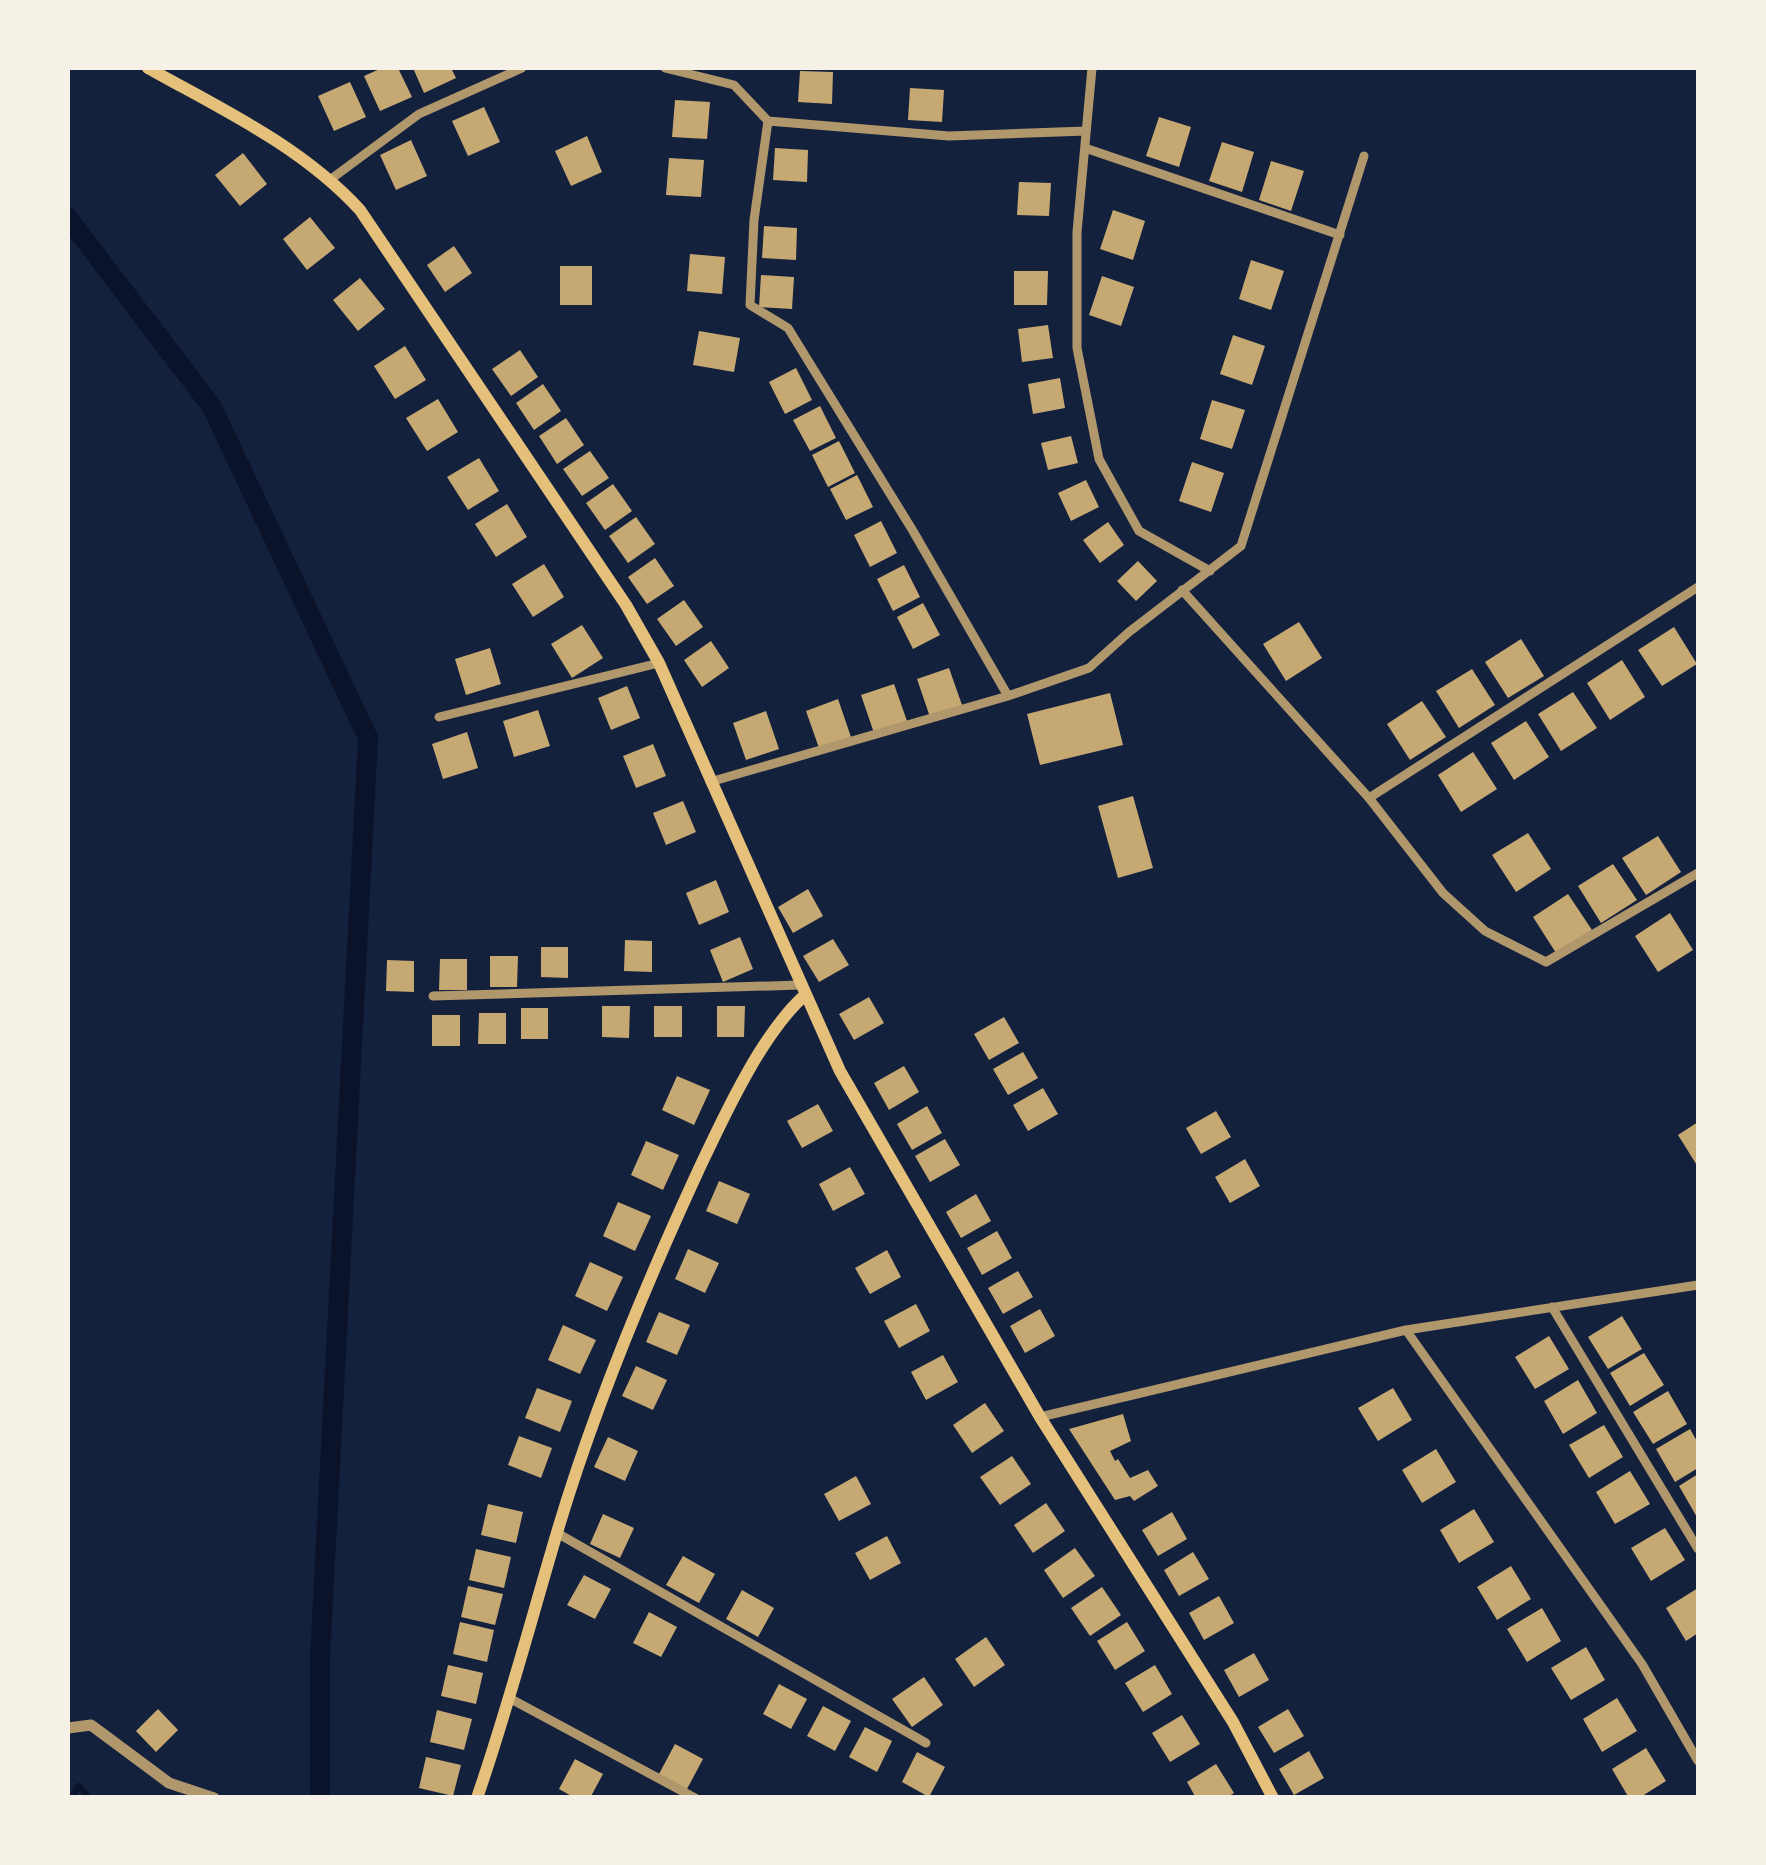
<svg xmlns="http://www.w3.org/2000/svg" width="1766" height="1865" viewBox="0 0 1766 1865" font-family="Overpass,sans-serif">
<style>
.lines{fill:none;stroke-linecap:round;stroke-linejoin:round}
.stream{stroke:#0b132b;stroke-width:6}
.canal{stroke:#0b132b;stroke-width:20}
.building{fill:#c6a872}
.minor{stroke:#b1986c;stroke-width:9}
.tertiary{stroke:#b1986c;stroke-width:11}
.secondary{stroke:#e5c07b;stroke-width:12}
</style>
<rect width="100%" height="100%" fill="#14213d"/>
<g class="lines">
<path class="stream" d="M71 1798 79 1786 89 1798"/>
<path class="canal" d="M68 218 212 407 368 738 320 1657V1798"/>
</g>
<path class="building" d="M382 68H398L412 97 380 111 364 76Z
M413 68H451L456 78 424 93Z
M800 71 833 72 832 104 798 102Z
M350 82 366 117 334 131 318 96Z
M910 88 944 90 942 122 908 120Z
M675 100 710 102 707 139 672 137Z
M484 107 500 142 468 156 452 121Z
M1159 117 1191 127 1179 167 1146 156Z
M587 136 602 172 571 186 555 151Z
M411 140 427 176 396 190 380 155Z
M1222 142 1254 152 1242 192 1209 181Z
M775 148 808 150 807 182 773 180Z
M243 153 267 184 240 206 215 175Z
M669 158 704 160 701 197 666 195Z
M1271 161 1304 171 1291 211 1259 200Z
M1019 182 1051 183 1049 216 1017 215Z
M1113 210 1145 221 1133 260 1100 249Z
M310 217 335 248 307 270 283 239Z
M764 226 797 228 796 260 762 258Z
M454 246 472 273 445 292 427 265Z
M690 254 725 257 722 294 687 291Z
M1251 260 1284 271 1271 310 1239 299Z
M560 266H592V305H560Z
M1014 271H1048L1047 305H1014Z
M761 275 794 277 792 309 759 307Z
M1102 276 1134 287 1121 326 1089 315Z
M360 278 385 309 358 331 333 300Z
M1048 325 1053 358 1022 362 1018 329Z
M699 331 740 338 734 372 693 365Z
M1233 335 1265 346 1252 385 1220 374Z
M405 346 426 380 395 399 374 366Z
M520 350 538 377 511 396 492 369Z
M796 368 812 400 785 414 769 382Z
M1060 378 1065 408 1033 414 1028 384Z
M543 384 561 411 534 430 516 403Z
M438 399 458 432 427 451 406 418Z
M1212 400 1245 410 1232 449 1200 439Z
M820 406 836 438 810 451 793 420Z
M566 418 584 445 557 464 539 436Z
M1071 436 1078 463 1048 470 1041 443Z
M839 441 855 473 828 487 812 455Z
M590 451 609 478 582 496 563 469Z
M479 458 499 491 468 510 447 477Z
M1192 462 1224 473 1211 512 1179 501Z
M857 475 873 507 846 520 830 489Z
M1086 480 1099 507 1071 521 1058 493Z
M613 484 632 511 605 530 586 503Z
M507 504 527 537 496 557 475 524Z
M636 517 655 544 628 563 609 536Z
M881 521 897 553 870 567 854 535Z
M1108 522 1124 545 1100 563 1083 540Z
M655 558 674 586 647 604 628 577Z
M1138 561 1157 581 1136 601 1117 581Z
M544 564 564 597 533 617 512 584Z
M904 565 920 597 893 611 877 579Z
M684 600 703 627 676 646 657 619Z
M923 603 940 635 913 649 897 617Z
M1299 622 1322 658 1286 681 1263 644Z
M582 625 603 658 572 678 551 644Z
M1674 627 1697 664 1662 686 1638 650Z
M1521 639 1544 676 1508 698 1485 662Z
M711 641 729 668 702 687 684 660Z
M490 648 501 684 466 695 455 659Z
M1622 660 1645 697 1610 720 1587 683Z
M949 668 962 705 930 717 917 679Z
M1472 669 1495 705 1459 728 1436 691Z
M894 684 907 721 874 733 861 695Z
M627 686 640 718 611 730 598 698Z
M1573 692 1597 728 1561 751 1538 714Z
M1110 693 1123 745 1040 765 1027 714Z
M838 699 851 737 819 748 806 711Z
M1422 701 1446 737 1410 760 1387 724Z
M538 710 550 746 514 757 503 721Z
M766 711 779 749 746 760 733 723Z
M1526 721 1549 757 1514 780 1491 743Z
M467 732 478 768 443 779 432 744Z
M653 744 666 776 636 788 623 756Z
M1473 752 1497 789 1461 812 1438 775Z
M1133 796 1153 868 1118 878 1098 806Z
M683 801 696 832 666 845 653 813Z
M1528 833 1551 869 1516 892 1492 855Z
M1658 836 1681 872 1646 895 1622 858Z
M1613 864 1637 900 1601 923 1578 886Z
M716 880 729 912 699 925 686 893Z
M808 889 823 916 793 933 778 907Z
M1568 894 1592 930 1556 953 1533 917Z
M1670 913 1693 950 1658 972 1635 936Z
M740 937 753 969 723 982 710 950Z
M833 939 849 965 819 982 803 956Z
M625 940 652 941V972L624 971Z
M541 947H568V978L541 977Z
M490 956H518L517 987H490Z
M440 959H467V990H439Z
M387 960 414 961V992L386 991Z
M869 997 884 1023 854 1040 839 1014Z
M602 1006H630L629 1038 602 1037Z
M654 1006H682V1037H654Z
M717 1006H745L744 1037H717Z
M521 1008H548V1039H521Z
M479 1013H506V1044H478Z
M432 1015H460V1046H432Z
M1004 1017 1019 1043 989 1060 974 1034Z
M1023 1052 1038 1078 1008 1095 993 1069Z
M904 1066 919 1092 889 1110 874 1083Z
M677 1076 710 1090 694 1125 662 1110Z
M1043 1088 1058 1114 1028 1131 1013 1105Z
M818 1104 833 1131 802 1148 787 1121Z
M927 1106 942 1133 912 1150 897 1124Z
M1216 1111 1231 1137 1201 1154 1186 1128Z
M1698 1122V1167L1678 1135Z
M945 1139 960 1165 930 1182 915 1156Z
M646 1141 679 1155 663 1190 631 1175Z
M1245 1159 1260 1186 1230 1203 1215 1177Z
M850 1167 865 1194 833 1211 819 1184Z
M719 1181 750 1194 737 1224 706 1211Z
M976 1194 991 1221 961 1238 946 1212Z
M618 1202 651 1216 635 1251 603 1236Z
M997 1231 1012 1258 982 1275 967 1248Z
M688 1249 719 1263 705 1293 675 1279Z
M887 1250 901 1277 870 1294 855 1268Z
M590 1262 623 1277 607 1311 575 1296Z
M1018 1271 1033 1297 1003 1314 988 1288Z
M916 1304 930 1331 899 1348 884 1321Z
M1040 1309 1055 1336 1025 1353 1010 1326Z
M659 1312 690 1325 677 1355 646 1342Z
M1622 1316 1642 1349 1608 1369 1588 1337Z
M563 1325 596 1340 580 1374 548 1360Z
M1549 1336 1569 1369 1535 1389 1515 1357Z
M1644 1353 1664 1385 1630 1406 1610 1373Z
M943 1355 958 1382 926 1400 911 1372Z
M636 1366 667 1380 653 1410 622 1396Z
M1578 1380 1597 1413 1563 1434 1544 1401Z
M537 1388 572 1401 560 1432 525 1418Z
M1393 1388 1412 1420 1378 1441 1358 1408Z
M1668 1391 1687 1424 1653 1444 1633 1412Z
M985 1403 1004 1431 972 1453 953 1425Z
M1123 1414 1131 1441 1110 1451 1115 1461 1118 1459 1130 1478 1148 1470 1158 1486 1134 1501 1130 1496 1115 1500 1069 1429Z
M1604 1425 1623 1457 1589 1478 1569 1445Z
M1690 1429 1698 1443V1468L1675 1482 1656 1449Z
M519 1436 552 1448 541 1478 508 1465Z
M608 1437 638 1451 625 1481 594 1467Z
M1436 1449 1456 1482 1422 1503 1402 1470Z
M1012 1456 1031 1484 1000 1505 980 1477Z
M1630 1471 1650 1504 1615 1524 1596 1492Z
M1698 1474V1519L1679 1486Z
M856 1476 871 1504 839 1521 824 1494Z
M1046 1503 1065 1531 1033 1553 1014 1525Z
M488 1504 523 1512 516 1543 481 1535Z
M1474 1509 1494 1542 1459 1563 1440 1530Z
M1172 1512 1187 1539 1158 1556 1142 1530Z
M603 1514 634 1528 620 1558 590 1544Z
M1665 1528 1685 1560 1651 1581 1631 1548Z
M887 1536 901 1563 870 1580 855 1553Z
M1075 1548 1095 1576 1063 1598 1044 1570Z
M476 1549 511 1557 504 1588 469 1580Z
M1193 1552 1209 1579 1179 1596 1164 1570Z
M683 1556 715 1574 699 1603 666 1585Z
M1511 1566 1531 1599 1497 1620 1477 1587Z
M584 1575 611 1589 595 1619 567 1605Z
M468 1586 503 1594 495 1625 461 1617Z
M1102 1587 1121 1615 1090 1636 1071 1608Z
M1698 1588V1633L1686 1641 1666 1608Z
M742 1590 774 1608 758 1637 726 1619Z
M1219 1596 1234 1623 1204 1640 1189 1613Z
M1542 1608 1561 1641 1527 1662 1507 1629Z
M649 1612 677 1627 661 1657 633 1643Z
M460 1622 494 1630 487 1662 453 1654Z
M1127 1622 1145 1651 1115 1670 1097 1641Z
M986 1637 1005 1665 974 1687 955 1659Z
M1586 1647 1605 1680 1571 1700 1551 1668Z
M1254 1653 1269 1680 1239 1697 1224 1670Z
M448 1665 483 1673 476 1704 441 1696Z
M1155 1665 1172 1694 1143 1712 1125 1683Z
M924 1677 943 1705 912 1727 892 1699Z
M779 1684 807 1699 791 1729 763 1714Z
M1617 1698 1637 1731 1602 1752 1583 1719Z
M823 1706 851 1721 835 1751 807 1736Z
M158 1709 178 1730 156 1752 136 1731Z
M1288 1709 1304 1736 1274 1753 1258 1727Z
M437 1710 472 1719 464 1750 430 1742Z
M1182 1715 1200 1744 1170 1762 1152 1733Z
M865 1727 892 1741 877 1772 849 1757Z
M675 1744 703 1759 687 1789 659 1774Z
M1646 1748 1666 1781 1639 1798H1629L1612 1769Z
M1309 1751 1324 1778 1294 1795 1279 1769Z
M917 1752 945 1767 929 1797 902 1782Z
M426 1757 461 1765 453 1796 419 1788Z
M575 1759 603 1774 590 1798H575L559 1789Z
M1216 1764 1234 1793 1226 1798H1196L1187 1782Z"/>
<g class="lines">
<path class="minor" d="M665 68 734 85 768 121 949 136 1086 131
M1092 68 1077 232V348L1099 459 1139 531 1210 571
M768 121 754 220 750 305 788 328 913 531 1008 696
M1085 148 1340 235
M331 179 419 114 522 68
M1182 590 1369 798 1443 893 1485 931 1546 962 1698 873
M439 717 659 663
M710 782 1008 696 1089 668 1129 632 1241 546 1364 156
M1369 798 1698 587
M433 996 800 985
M1552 1307 1698 1549
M1406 1330 1642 1664 1698 1761
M1040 1417 1406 1330 1698 1285
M557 1533 926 1743
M511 1699 695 1798"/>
<path class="tertiary" d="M68 1728 91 1725 169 1783 214 1798"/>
<path class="secondary" d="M148 68C223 110 301 146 360 210L626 605 659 663 840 1071 1040 1417 1233 1722 1273 1798
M477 1798C507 1711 530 1624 556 1536 593 1410 644 1288 699 1169 724 1116 762 1033 805 995"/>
</g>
<rect width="1766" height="1865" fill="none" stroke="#f6f1e7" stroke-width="140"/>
</svg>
